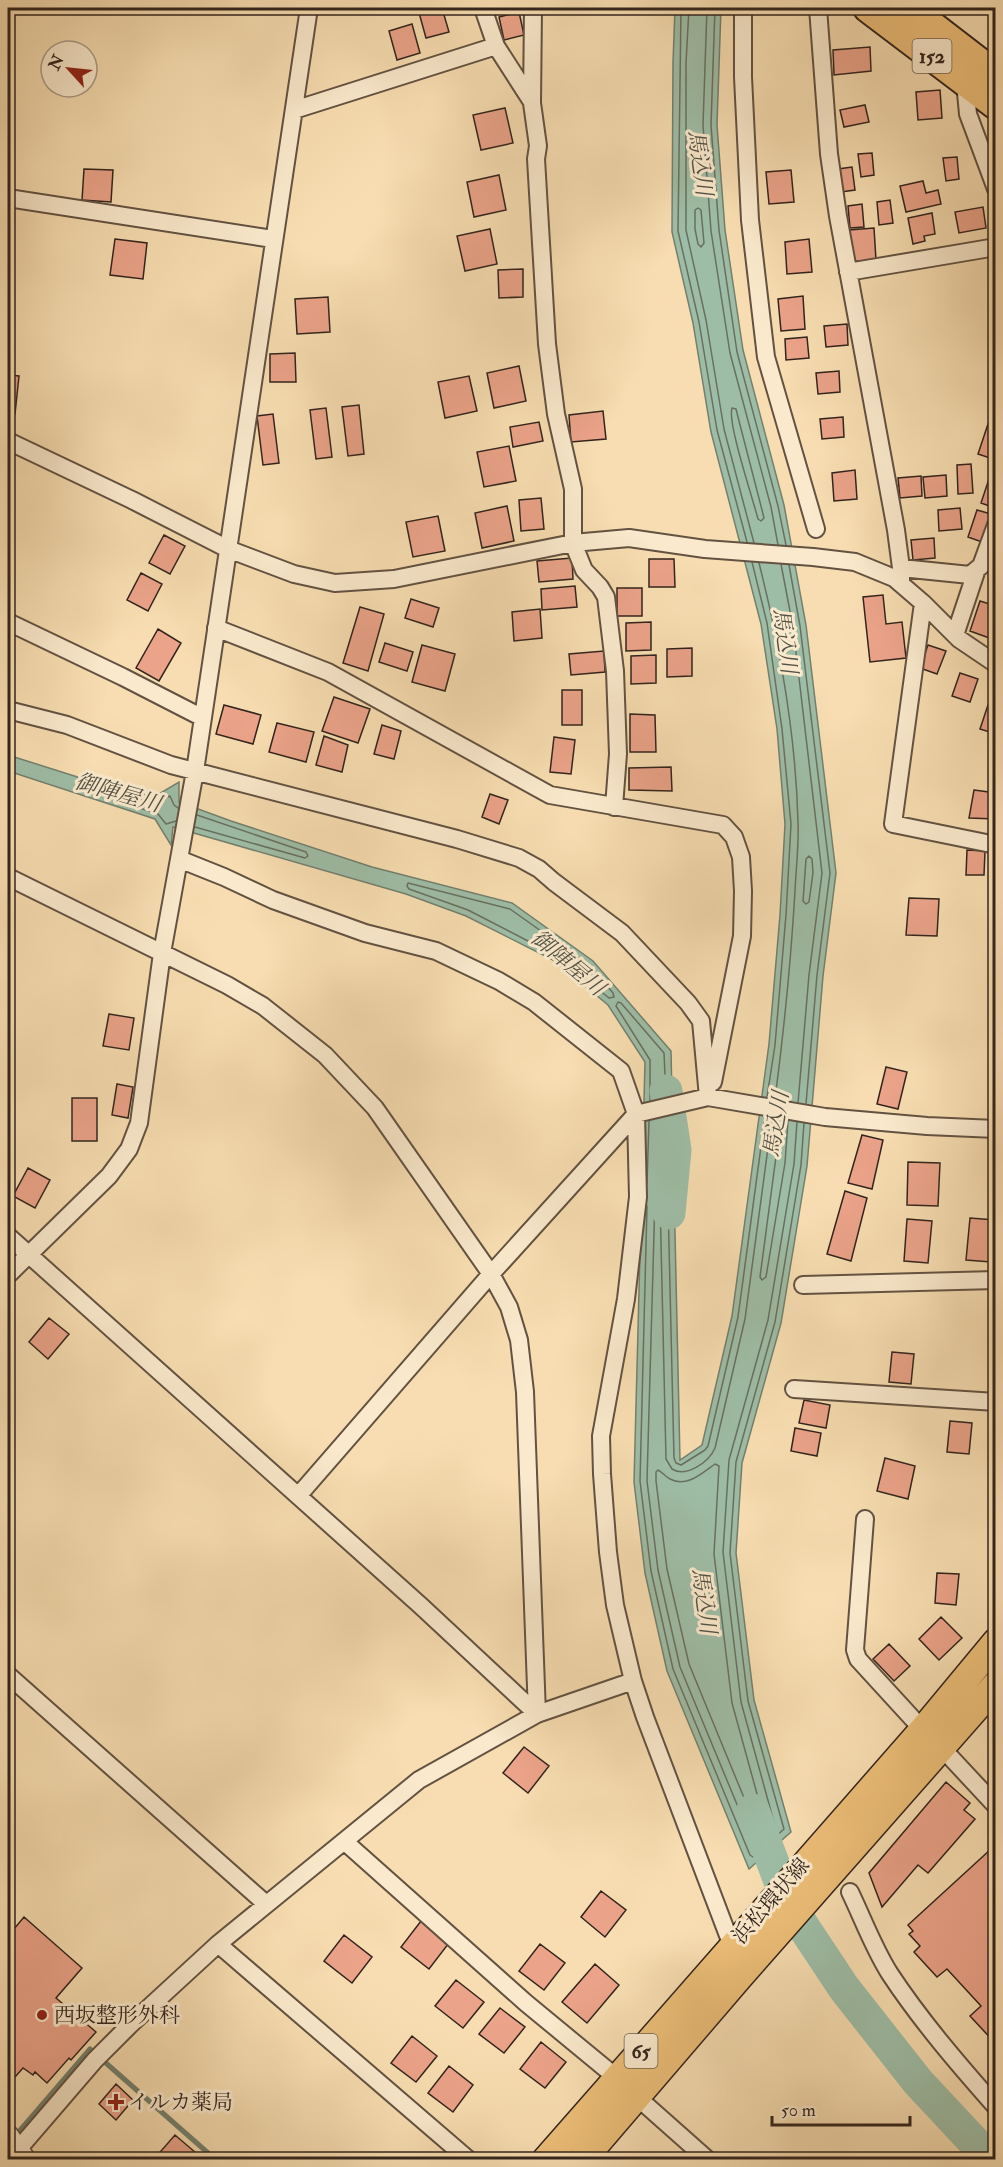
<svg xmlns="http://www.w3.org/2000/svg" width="1003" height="2167" viewBox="0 0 1003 2167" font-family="'IM FELL Double Pica','Noto Serif JP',serif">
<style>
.water{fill:#9ebda6;stroke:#73806f;stroke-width:1.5}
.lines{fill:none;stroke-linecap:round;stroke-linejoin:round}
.shore{stroke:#687062;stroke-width:1.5}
.stream{stroke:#73806f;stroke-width:5}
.river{stroke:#9ebda6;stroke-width:33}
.building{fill:#eba389;stroke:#32241d;stroke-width:1.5}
.minor-casing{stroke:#635242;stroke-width:20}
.tertiary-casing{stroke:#635242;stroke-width:24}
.primary-casing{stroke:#32241d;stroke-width:30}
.trunk-casing{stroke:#32241d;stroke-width:32}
.minor{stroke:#fae9cc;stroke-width:16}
.tertiary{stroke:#fae9cc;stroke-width:21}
.primary{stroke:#ecbe78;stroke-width:27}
.trunk{stroke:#ecbe78;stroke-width:28}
.poi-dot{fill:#8f2418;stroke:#fae9cc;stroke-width:2}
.labels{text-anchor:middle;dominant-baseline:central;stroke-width:6;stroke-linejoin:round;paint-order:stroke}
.shield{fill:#fae9cc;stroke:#6e5f52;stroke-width:1.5}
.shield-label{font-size:20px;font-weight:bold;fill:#32241d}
.street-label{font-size:21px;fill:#32241d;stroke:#fae9cc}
.poi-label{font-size:21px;fill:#32241d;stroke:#fae9cc;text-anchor:start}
.water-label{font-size:22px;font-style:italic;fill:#525246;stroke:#fae9cc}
</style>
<rect width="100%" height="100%" fill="#f7ddb1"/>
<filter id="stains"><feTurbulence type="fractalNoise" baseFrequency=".00333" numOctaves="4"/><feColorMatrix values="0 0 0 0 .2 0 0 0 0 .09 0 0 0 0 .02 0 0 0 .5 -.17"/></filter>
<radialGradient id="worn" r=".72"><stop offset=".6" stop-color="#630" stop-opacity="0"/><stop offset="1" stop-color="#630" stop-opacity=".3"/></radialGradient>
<path class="water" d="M675 8H721L717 125 725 230 743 350 784 505 806 625 836 873 823 976 807 1166 781 1323 742 1463 736 1553 754 1700 791 1832 749 1869 667 1671 645 1573 634 1482 645 1062 608 1005 555 961 466 916 406 894 173 827 171 845 155 819 8 771V755L87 780 154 797 179 782V802L231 821 372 867 512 903 593 961 671 1051 680 1460 702 1445 732 1316 769 1044 780 915 785 824 777 729 761 624 711 432 693 323 672 232 673 63Z"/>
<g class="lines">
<path class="shore" d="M681 8 678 231 699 322 717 430 747 542
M689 8 686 63V230L706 320 724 429 754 543
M707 8 703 125 711 231 730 353 771 507 778 545
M715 8 711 125 719 230 737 352 778 506 786 545
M698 208 701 210 704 243 701 247 698 244 695 229V210Z
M732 408 736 409 739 421 762 510 764 518 761 521 758 519C753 499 727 422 732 408Z
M752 562 767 623 782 729 791 824 786 915 775 1045 767 1097
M759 563C780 646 796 737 798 823 799 845 796 868 795 891 791 960 784 1030 775 1099
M781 564 793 627 822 873 809 975 798 1103
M789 565 800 626 830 873 817 975 806 1104
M176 821 166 824 158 814 115 800 113 797 117 794 154 803 170 796 174 805 178 808
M195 827 305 858 308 856 306 852 197 815
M809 856 812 859 813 873 809 902 806 904 803 901 806 859Z
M408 883 510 909 589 965 613 993 614 997 609 998 557 956 468 910 409 889 407 886Z
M650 1101V1060L616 1006 618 1002 621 1003 664 1053 666 1097
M666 1117 674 1458 676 1463 681 1465 705 1450 708 1446 738 1317 765 1117
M772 1118 745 1319 715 1448C709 1462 686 1478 672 1469L666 1459 660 1199 658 1196 655 1198 647 1481 658 1570 680 1667 753 1843 755 1844 775 1826 741 1702 723 1552 729 1460 768 1320 794 1164 797 1122
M781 1119 760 1277 762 1280 766 1277 785 1163 788 1121
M647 1183 649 1121
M647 1206 640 1481 651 1571 673 1669 750 1855 753 1857 784 1829 748 1701 730 1553 736 1462 775 1322 801 1165 804 1123
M715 1464 719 1466 714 1554 732 1703 765 1823 759 1829 756 1827 689 1664 667 1569 656 1481V1472L658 1470C662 1472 666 1477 670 1479 687 1488 702 1473 715 1464Z"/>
<path class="stream" d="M16 2135 90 2049 216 2160"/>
<path class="river" d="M666 1091 675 1150 669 1213
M753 1810 789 1905 844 1988 918 2082 991 2160"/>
</g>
<path class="building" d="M422 8H442L449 32 426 38 418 9Z
M519 12 524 35 504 40 499 17Z
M412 24 420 53 397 60 389 31Z
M870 47 871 71 834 75 833 50Z
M940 90 942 118 918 120 916 92Z
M865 105 869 122 844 127 840 110Z
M505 108 513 143 481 150 473 115Z
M8 138H11L9 170H8Z
M872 153 874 175 861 177 858 154Z
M957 157 959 179 946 181 943 158Z
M852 167 855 190 841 192 838 169Z
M84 169 113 170 111 202 82 200Z
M791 170 794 202 769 204 766 172Z
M499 175 506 210 474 217 467 182Z
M923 181 926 193 938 190 941 204 906 212 900 186Z
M890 200 893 223 879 225 877 202Z
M862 204 864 227 850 228 848 206Z
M983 207 986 228 959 233 955 212Z
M932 213 935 234 924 236 925 241 913 244 908 218Z
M8 220H12L9 256 8 255Z
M874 228 876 260 852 262 849 230Z
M490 229 497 264 465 271 457 236Z
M115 239 147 243 143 279 110 275Z
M809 239 812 272 787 274 785 242Z
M523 269V297L499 298 498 270Z
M803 296 805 329 781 331 778 299Z
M328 297 330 332 297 334 295 299Z
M847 324 848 345 826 347 824 326Z
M807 337 809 358 786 360 785 339Z
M295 353 296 382H270V354Z
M519 366 526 401 494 408 487 373Z
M839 371 840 392 818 394 816 373Z
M8 375 19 376 15 414 8 413Z
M469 376 477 411 445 418 438 382Z
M996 376V392L991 390Z
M359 405 364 454 348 456 342 407Z
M326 408 332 457 316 459 310 410Z
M603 411 606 439 571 442 569 415Z
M273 414 279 463 263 465 257 416Z
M843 417 844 437 822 439 820 419Z
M539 422 543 441 513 447 510 427Z
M988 424 996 427V460L978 454Z
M509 446 516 481 484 487 477 452Z
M971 464 973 493 958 494 957 465Z
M855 470 857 499 834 501 832 473Z
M946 475 947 496 925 498 923 477Z
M921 476 922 496 900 498 898 478Z
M990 476 996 478 995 508 981 503Z
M541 498 544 529 521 531 519 500Z
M507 506 514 541 482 548 475 513Z
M960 508 962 529 939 531 938 510Z
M977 510 991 514 982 542 968 537Z
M438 516 445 551 413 557 406 522Z
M164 535 185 546 170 574 149 563Z
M934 538 935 558 913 560 911 540Z
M572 558 573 579 539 582 537 561Z
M649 559H674L675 587H649Z
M141 573 162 584 148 611 127 600Z
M575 586 577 607 542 610 541 589Z
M617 588H642V616H617Z
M883 595 886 624 902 622 906 658 870 662 863 597Z
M411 599 439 608 433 627 405 618Z
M980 601 996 606V630L992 639 970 631Z
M360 607 384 614 368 671 343 663Z
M540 609 542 638 514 641 512 612Z
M651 622V650L626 651V623Z
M158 629 181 643 159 681 136 668Z
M385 643 413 652 407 671 379 662Z
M422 645 455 654 445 691 412 682Z
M928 645 946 651 937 674 920 668Z
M692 648V676L667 677V649Z
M604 651 605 672 571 675 569 654Z
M656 655V683L631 684V656Z
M960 673 978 679 970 702 952 696Z
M562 690H582V725H562Z
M334 697 370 709 358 743 322 731Z
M224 705 261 715 253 744 216 734Z
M988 705 996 708V734L980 729Z
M630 714 655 715 656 752H630Z
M277 723 314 732 306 762 269 752Z
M382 725 401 731 394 759 374 754Z
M324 736 348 745 342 772 316 765Z
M554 737 575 740 571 774 550 772Z
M671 767 672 791 629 790V768Z
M974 790 996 793V819L969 818Z
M490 794 508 800 499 824 482 817Z
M967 850 985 851 984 875H966Z
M909 898 939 899 937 936 906 935Z
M109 1014 134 1018 129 1050 103 1046Z
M886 1067 907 1072 898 1109 877 1104Z
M117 1084 133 1087 128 1118 112 1115Z
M72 1098H97V1141H72Z
M862 1135 883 1140 872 1189 848 1183Z
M908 1162 940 1163 938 1206 907 1205Z
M28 1168 50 1180 35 1208 13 1196Z
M845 1191 867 1198 851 1261 827 1254Z
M970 1218 995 1220 991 1262 966 1260Z
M907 1219 932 1221 928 1263 904 1261Z
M49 1318 69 1334 48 1359 29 1342Z
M892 1352 914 1354 911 1384 889 1382Z
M994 1354H996V1385L991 1384Z
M804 1400 830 1405 826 1428 799 1423Z
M950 1421 972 1423 969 1454 947 1452Z
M795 1428 821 1433 817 1456 791 1451Z
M885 1458 915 1466 908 1499 877 1491Z
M937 1573 959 1574 956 1605 935 1603Z
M941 1617 962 1638 939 1660 919 1639Z
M889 1644 910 1666 894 1681 873 1659Z
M524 1747 549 1766 528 1793 503 1773Z
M946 1782 970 1803 964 1810 975 1819 928 1873 918 1865 882 1907 869 1873Z
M991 1849 996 1854V2044L970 2016 981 2006 947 1969 937 1977 914 1952 920 1946 909 1934 913 1931 908 1925Z
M601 1891 626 1910 605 1937 581 1917Z
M24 1917 82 1968 56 1998 96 2032 71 2060 69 2058 47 2083 35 2072 33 2075 23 2068 15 2077 8 2071V2060L12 2055 8 2051V1936Z
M421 1921 449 1943 429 1969 401 1947Z
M344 1935 372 1957 352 1983 324 1961Z
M540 1944 565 1963 544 1990 519 1971Z
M595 1964 619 1985 587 2023 562 2002Z
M456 1980 484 2002 463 2028 435 2006Z
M500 2008 525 2027 504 2053 479 2034Z
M412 2036 437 2056 416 2082 391 2063Z
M541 2042 566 2062 545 2088 520 2069Z
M449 2066 473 2085 453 2112 428 2093Z
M116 2084 133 2100 116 2120 99 2104Z
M175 2135 196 2153 190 2160 154 2159Z"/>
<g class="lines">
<g class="minor-casing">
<path id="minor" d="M483 8 496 46 532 102
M533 8 532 103 538 146 536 159 547 344 556 414 573 489V543L584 570 600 587 606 597 615 671 618 754 614 807
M743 8V77L750 220 766 357 816 529
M818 8 829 154 838 216 896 530 901 568V583
M965 82 968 114 996 189
M294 110 496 46
M8 198 273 239
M848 272 996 247
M8 441 132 500 228 549 294 574 335 583 394 579 573 543 629 538 705 549 813 557 855 562 894 578 923 603 959 639 996 664
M901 568 970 575 981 566 996 525
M923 603 893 824 996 845
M8 622 123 677 203 718
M216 628 328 672 550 795 723 825 734 837 741 857 743 891 742 936 713 1082
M955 635 977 569
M8 710 67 725 171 765 457 839 519 858 539 869 554 882 622 933 688 1003 701 1021 708 1097
M179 859 224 877 273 900 365 933 436 951 499 981 534 1002 621 1071 636 1114 638 1197 626 1299 601 1436 602 1474 608 1552 615 1605 633 1681 645 1717 732 1946
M8 877 227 985 263 1006 325 1055 375 1108 491 1274 509 1307 519 1340 525 1392 537 1714
M8 1236 421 1606 537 1714
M8 1275 109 1176 129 1149 139 1123 162 953 195 771 309 8
M803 1285 996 1280
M794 1389 996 1402
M298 1496 491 1274 636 1114 708 1097 825 1117 927 1126 996 1129
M865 1519 855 1650 858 1659 923 1730
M8 1675 266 1904
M941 1747 996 1806
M344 1841 526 2003 617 2078
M850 1892C863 1919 874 1949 890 1974 921 2021 959 2065 996 2107
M218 1944 469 2160
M637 2097 708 2160
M9 2160 95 2060 131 2024 218 1944 419 1780 537 1714 633 1681"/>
</g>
<g class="tertiary-casing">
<path id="tertiary" d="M8 2136 25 2160"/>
</g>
<g class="primary-casing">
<path id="primary" d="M546 2160 923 1730 996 1642
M582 2160 739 1977 996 1685"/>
</g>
<g class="trunk-casing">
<path id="trunk" d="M868 8 996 105
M909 8 996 75"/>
</g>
<use href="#minor" class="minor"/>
<use href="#tertiary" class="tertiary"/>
<use href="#primary" class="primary"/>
<use href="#trunk" class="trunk"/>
</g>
<g class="poi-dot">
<circle cx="42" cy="2015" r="6"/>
<path d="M113 2093h6v6h6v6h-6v6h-6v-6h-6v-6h6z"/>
</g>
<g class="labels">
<g class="shield">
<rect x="912.5" y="39" width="39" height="34" rx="4.5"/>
<rect x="624.5" y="2034" width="33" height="34" rx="4.5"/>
</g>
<g class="shield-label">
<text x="932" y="56">152</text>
<text x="641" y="2051">65</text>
</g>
<g class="street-label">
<text transform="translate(771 1901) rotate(-49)">浜松環状線</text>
</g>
<g class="poi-label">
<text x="54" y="2015">西坂整形外科</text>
<text x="128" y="2102">イルカ薬局</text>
</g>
<g class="water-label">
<text transform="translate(700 163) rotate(82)">馬込川</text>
<text transform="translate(785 641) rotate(82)">馬込川</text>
<text transform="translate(118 793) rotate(16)">御陣屋川</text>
<text transform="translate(568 963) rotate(40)">御陣屋川</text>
<text transform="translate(776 1124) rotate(-81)">馬込川</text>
<text transform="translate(704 1601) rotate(82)">馬込川</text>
</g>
</g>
<rect width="1003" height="2167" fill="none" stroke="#f7ddb1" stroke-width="30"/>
<rect x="9" y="9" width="985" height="2149" fill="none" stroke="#32241d" stroke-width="3"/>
<rect x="15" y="15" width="973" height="2137" fill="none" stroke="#32241d" stroke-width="1.5"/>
<g transform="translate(69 69) rotate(297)"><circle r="28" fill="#fae9cc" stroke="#aa9a86" stroke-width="1.5"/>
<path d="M0-4.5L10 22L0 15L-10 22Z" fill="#8f2418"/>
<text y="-9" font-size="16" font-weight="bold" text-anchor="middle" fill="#32241d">N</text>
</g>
<path d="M772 2116v9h138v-9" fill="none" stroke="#32241d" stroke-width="3"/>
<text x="781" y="2116" font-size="18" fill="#32241d" stroke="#fae9cc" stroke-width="4.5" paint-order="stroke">50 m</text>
<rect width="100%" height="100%" filter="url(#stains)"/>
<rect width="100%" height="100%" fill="url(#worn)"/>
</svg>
